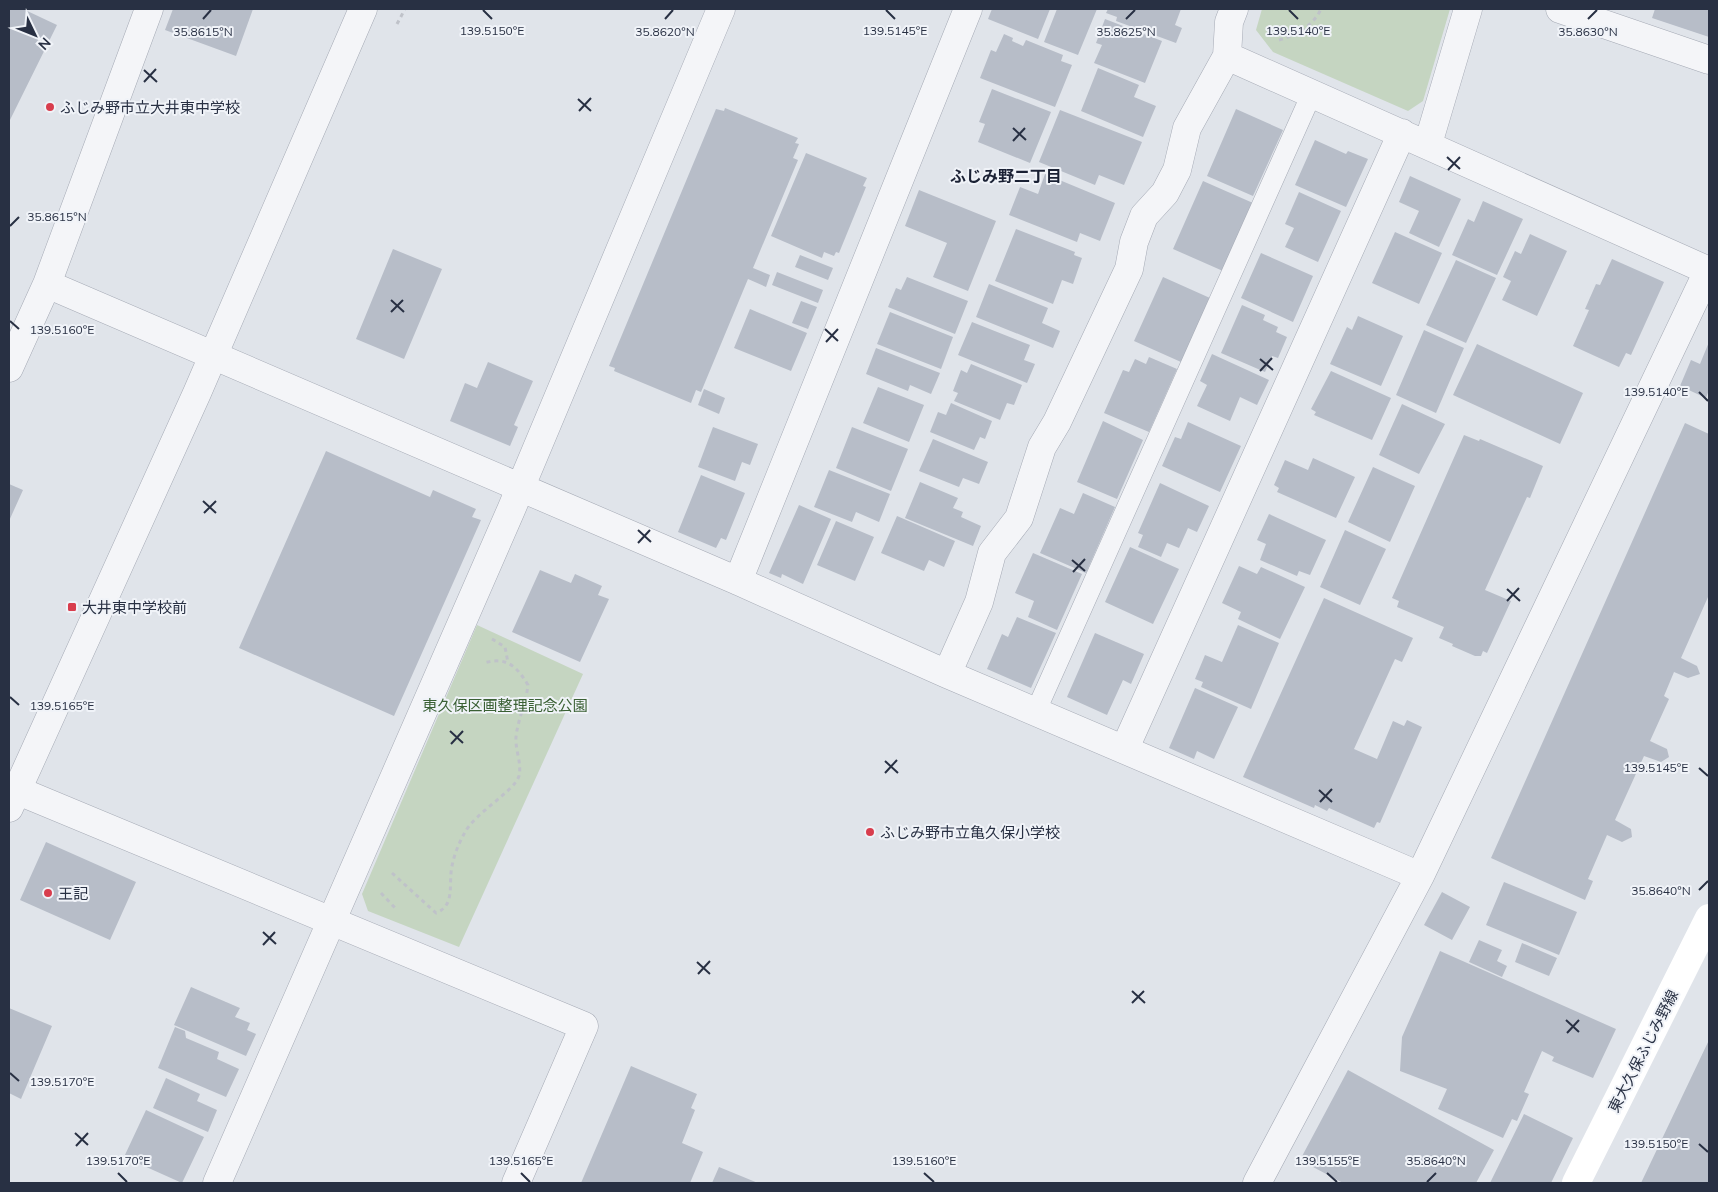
<svg xmlns="http://www.w3.org/2000/svg" width="1718" height="1192" viewBox="0 0 1718 1192" font-family="Mulish,'Noto Sans JP',sans-serif">
<style>
.green{fill:#c5d5c1}
.building{fill:#b7bdc8}
.lines{fill:none;stroke-linecap:round;stroke-linejoin:round}
.service-casing{stroke:#a5aab5;stroke-width:21}
.minor-casing{stroke:#a5aab5;stroke-width:29}
.tertiary-casing{stroke:#a5aab5;stroke-width:29}
.path{stroke:#bfc2c9;stroke-width:3;stroke-dasharray:4 4;stroke-linecap:butt}
.service{stroke:#f4f5f8;stroke-width:20}
.minor{stroke:#f4f5f8;stroke-width:28}
.tertiary{stroke:#f4f5f8;stroke-width:28}
.secondary{stroke:#fff;stroke-width:28}
.ticks{fill:none;stroke:#283043;stroke-width:2}
.poi-dot{fill:#d83d4d;stroke:#f0f3f8;stroke-width:2}
.labels{text-anchor:middle;dominant-baseline:central;stroke-width:4;stroke-linejoin:round;paint-order:stroke}
.poi-label{font-size:15px;fill:#283043;stroke:#f0f3f8;text-anchor:start}
.park-label{font-size:15px;fill:#3a6034;stroke:#f0f3f8}
.street-label{font-size:15px;fill:#283043;stroke:#f0f3f8}
.neighbourhood-label{font-size:16px;font-weight:bold;fill:#1a2134;stroke:#f0f3f8}
.ticks-label{font-size:12px;text-anchor:middle;fill:#283043;stroke:#f0f3f8;stroke-width:4;stroke-linejoin:round;paint-order:stroke}
</style>
<rect width="100%" height="100%" fill="#e0e4ea"/>
<path class="green" d="M1262 9H1450L1423 101 1408 111 1273 52 1256 30Z
M477 625 583 674 459 947 368 911 362 894Z"/>
<path class="building" d="M9 9H23L57 25 9 122Z
M173 9H253L236 56 165 30Z
M992 9H1050L1038 39 988 19Z
M1057 9H1097L1078 55 1044 42Z
M1108 9H1181L1175 25 1182 28 1176 43 1116 21 1117 17 1106 13Z
M1655 9H1709V37L1652 18Z
M1105 19 1162 41 1145 83 1094 63 1102 45 1096 43Z
M1004 34 1013 38 1012 41 1023 46 1026 40 1063 55 1061 61 1072 65 1055 107 980 78 991 50 996 52Z
M1098 68 1139 85 1134 97 1156 106 1143 137 1081 111Z
M992 89 1051 112 1030 163 978 142 985 124 979 122Z
M725 108 798 138 795 143 799 144 793 158 798 160 753 268 770 275 766 287 748 279 701 392 696 390 691 403 614 371 615 368 609 366 716 109 724 111Z
M1236 109 1283 130 1253 196 1207 176Z
M1060 110 1142 142 1124 185 1099 175 1095 185 1039 162Z
M1315 140 1346 154 1348 151 1368 159 1346 207 1295 185Z
M806 153 867 178 863 186 866 187 839 253 836 252 834 256 824 252 822 258 771 236Z
M1045 174 1115 203 1100 241 1080 233 1077 242 1009 215 1020 187 1038 194Z
M1410 176 1461 199 1439 247 1409 233 1419 211 1399 202Z
M1203 181 1253 203 1223 271 1173 249Z
M919 190 996 221 968 291 933 277 947 243 905 226Z
M1299 192 1341 211 1318 262 1285 247 1294 228 1285 224Z
M1483 201 1523 219 1497 275 1452 255 1468 219 1474 222Z
M1016 229 1075 252 1074 255 1082 258 1073 284 1062 280 1053 304 995 281Z
M1395 232 1442 253 1419 304 1372 283Z
M1530 234 1567 251 1537 316 1502 300 1511 281 1503 277 1515 251 1521 254Z
M393 249 442 269 404 359 356 339Z
M1261 253 1313 276 1293 322 1241 298Z
M800 255 833 268 828 280 795 267Z
M1612 259 1664 282 1631 355 1626 353 1619 367 1573 346 1589 310 1585 309 1596 284 1600 285Z
M1456 260 1496 278 1466 343 1426 325Z
M777 272 823 290 818 303 772 285Z
M907 277 968 301 955 334 888 307 896 288 901 290Z
M1163 277 1210 298 1181 362 1134 341Z
M989 284 1048 308 1042 323 1060 331 1053 348 976 317Z
M801 301 817 307 808 329 792 323Z
M1242 305 1265 315 1263 320 1278 327 1276 332 1287 337 1278 358 1272 356 1265 372 1221 353Z
M750 309 807 333 791 371 734 348Z
M890 312 953 337 941 369 877 344Z
M1358 316 1403 336 1381 386 1330 364 1347 327 1352 330Z
M972 322 1030 345 1024 360 1035 364 1027 383 958 355Z
M1424 330 1464 348 1436 413 1396 395Z
M1709 342V390L1706 398 1680 386 1691 360 1700 364Z
M1477 344 1583 393 1560 444 1453 395Z
M876 348 940 373 931 394 910 385 908 391 866 374Z
M1212 354 1269 380 1257 405 1240 397 1230 421 1197 406 1207 385 1200 381Z
M1149 357 1177 369 1149 432 1104 413 1123 370 1129 372 1135 359 1146 364Z
M488 362 533 381 514 425 518 427 510 446 450 421 465 383 477 388Z
M971 364 1022 385 1014 405 1007 403 1000 420 954 401 958 393 953 391 961 370 967 373Z
M1331 371 1391 398 1372 440 1314 415 1316 412 1311 409Z
M878 387 924 405 909 442 863 423Z
M704 389 725 398 719 414 698 405Z
M951 403 992 421 985 439 980 437 974 450 930 432 938 412 946 415Z
M1402 404 1445 424 1419 474 1379 455Z
M1103 421 1143 440 1117 499 1077 482Z
M1188 422 1241 446 1220 492 1162 466 1175 437 1181 439Z
M1685 423 1709 434V598L1708 597 1681 658 1697 666 1700 674 1688 678 1674 672 1664 696 1669 699 1650 741 1667 749 1669 757 1661 762 1644 756 1615 820 1631 829 1632 837 1622 842 1607 835 1588 879 1593 881 1585 900 1491 858Z
M713 427 758 444 750 465 742 462 735 481 698 467Z
M852 427 908 449 891 491 836 468Z
M1464 435 1479 441 1480 439 1543 466 1530 498 1527 497 1485 590 1511 601 1487 653 1483 651 1481 656H1475L1452 646 1453 644 1439 638 1444 627 1397 607 1399 601 1392 598Z
M933 439 988 462 979 484 963 478 959 487 919 471Z
M326 451 430 497 433 490 476 509 472 517 481 520 394 716 239 648Z
M1313 458 1355 477 1336 518 1277 492 1279 488 1274 485 1285 460 1308 470Z
M1373 467 1415 486 1390 542 1348 522Z
M829 470 890 494 879 522 856 512 852 522 814 507Z
M701 475 745 493 726 540 721 538 716 548 678 532Z
M920 482 958 498 953 508 963 512 961 517 981 526 973 546 905 518Z
M1160 483 1209 506 1197 532 1188 528 1179 548 1167 543 1161 557 1138 547 1143 535 1138 533Z
M9 484 23 490 9 521Z
M1083 493 1115 507 1086 573 1040 553 1060 508 1074 514Z
M799 505 831 519 803 584 782 574 781 578 769 573Z
M1269 514 1326 540 1310 575 1299 571 1297 576 1260 560 1266 544 1257 540Z
M897 516 955 541 944 567 929 560 924 571 881 553Z
M836 521 874 537 855 581 817 565Z
M1345 530 1386 549 1360 605 1320 587Z
M1130 547 1179 569 1153 624 1105 602Z
M1033 553 1082 574 1057 630 1028 617 1034 601 1015 593Z
M1239 566 1257 574 1261 567 1305 587 1280 639 1238 619 1241 612 1222 603Z
M540 570 571 583 575 574 602 586 598 595 609 599 580 662 512 632Z
M1324 598 1413 638 1402 662 1395 659 1354 749 1377 759 1393 721 1404 726 1407 720 1422 727 1380 823 1377 822 1374 828 1329 808 1327 811 1315 805 1314 808 1243 777Z
M1017 617 1056 633 1031 688 987 669 1002 634 1008 637Z
M1238 625 1279 643 1251 709 1201 687 1203 682 1195 679 1205 655 1222 662Z
M1095 633 1144 654 1131 684 1123 680 1107 715 1067 697Z
M1195 688 1238 707 1214 759 1197 751 1194 759 1169 748Z
M46 842 136 882 110 940 20 900Z
M1504 882 1577 912 1559 955 1486 925Z
M1442 892 1470 907 1452 940 1424 925Z
M1479 940 1502 950 1497 961 1507 966 1502 977 1469 962Z
M1522 943 1557 958 1549 976 1515 962Z
M1440 951 1616 1029 1593 1078 1552 1061 1554 1057 1542 1051 1524 1092 1529 1094 1517 1121 1512 1119 1503 1138 1438 1109 1447 1089 1400 1071 1402 1037Z
M191 987 240 1008 235 1017 250 1023 247 1030 256 1034 246 1056 174 1025Z
M9 1008 52 1026 21 1099 9 1093Z
M175 1027 185 1031 186 1038 219 1052 217 1059 239 1069 226 1097 158 1068Z
M1709 1040V1183H1641Z
M631 1066 697 1094 691 1108 695 1110 682 1143 703 1152 690 1183H581Z
M1348 1070 1494 1150 1476 1183H1343L1300 1160Z
M166 1078 200 1094 197 1101 217 1110 208 1132 153 1108Z
M146 1110 204 1137 182 1183 124 1157Z
M1524 1114 1573 1138 1551 1183H1490Z
M719 1167 758 1183H712Z"/>
<g class="lines">
<g class="service-casing">
<path id="service" d="M1036 711 1312 93"/>
</g>
<g class="minor-casing">
<path id="minor" d="M1560 9 1709 60
M1227 56 1709 271
M1428 144 1468 9
M47 284 738 581 947 674 1420 876
M9 368 47 284 149 9
M738 581 968 9
M947 674 979 602 992 553 1019 518 1042 447 1057 422 1129 269 1134 242 1144 216 1165 193 1177 170 1187 128 1227 56 1229 22 1234 9
M1125 748 1402 133
M9 787 584 1026 516 1183
M217 1183 511 510 721 9
M1257 1183 1420 876 1708 271"/>
</g>
<g class="tertiary-casing">
<path id="tertiary" d="M9 808 197 393 363 9"/>
</g>
<path class="path" d="M397 24 405 9
M1279 40C1297 35 1313 26 1321 9
M492 639 505 647 508 663
M392 873 436 913C456 905 448 884 452 866 454 855 459 843 464 834 474 813 514 792 519 776 522 763 515 750 516 737 518 719 526 703 528 685 517 667 507 656 484 663
M381 893 396 909"/>
<use href="#service" class="service"/>
<use href="#minor" class="minor"/>
<use href="#tertiary" class="tertiary"/>
<path class="secondary" d="M1576 1183 1709 918"/>
</g>
<path class="ticks" d="M483 10 492 19M886 10 895 19M1289 10 1298 19M203 19 211 10M665 19 673 10M1126 19 1135 10M1588 19 1597 10M144 70 157 82M144 82 156 69M578 99 591 111M579 111 591 98M1013 128 1026 140M1013 141 1025 128M1447 157 1460 169M1448 170 1460 157M10 226 19 217M391 300 404 312M391 312 403 300M10 321 19 329M825 329 838 341M826 342 838 329M1260 359 1273 370M1260 371 1272 358M1699 392 1708 401M203 501 216 513M204 513 216 501M638 530 651 542M638 543 650 530M1072 560 1085 571M1073 572 1085 559M1507 589 1520 601M1507 601 1519 588M10 697 19 705M450 731 463 743M451 744 463 731M885 761 898 773M1699 768 1708 776M885 773 897 760M1319 790 1332 802M1320 802 1332 789M1699 890 1708 881M263 932 276 944M263 945 275 932M697 962 710 974M698 974 710 961M1132 991 1145 1003M1132 1003 1144 991M1566 1020 1579 1032M1567 1033 1579 1020M10 1073 19 1081M75 1133 88 1145M1699 1144 1708 1152M76 1146 88 1133M118 1173 127 1182M521 1173 530 1182M924 1173 934 1182M1327 1173 1337 1182M1427 1182 1436 1173"/>
<g class="poi-dot">
<circle cx="50" cy="107" r="5"/>
<rect x="67" y="602" width="10" height="10" rx="2.5"/>
<circle cx="870" cy="832" r="5"/>
<circle cx="48" cy="893" r="5"/>
</g>
<g class="labels">
<g class="poi-label">
<text x="60" y="107">ふじみ野市立大井東中学校</text>
<text x="82" y="607">大井東中学校前</text>
<text x="880" y="832">ふじみ野市立亀久保小学校</text>
<text x="58" y="893">王記</text>
</g>
<g class="park-label">
<text x="505" y="705">東久保区画整理記念公園</text>
</g>
<g class="street-label">
<text transform="translate(1643 1051) rotate(-63)">東大久保ふじみ野線</text>
</g>
<g class="neighbourhood-label">
<text x="1006" y="176">ふじみ野二丁目</text>
</g>
</g>
<g class="ticks-label">
<text x="492" y="35">139.5150°E</text>
<text x="895" y="35">139.5145°E</text>
<text x="1298" y="35">139.5140°E</text>
<text x="665" y="36">35.8620°N</text>
<text x="203" y="36">35.8615°N</text>
<text x="1126" y="36">35.8625°N</text>
<text x="1588" y="36">35.8630°N</text>
<text x="57" y="221">35.8615°N</text>
<text x="62" y="334">139.5160°E</text>
<text x="1656" y="396">139.5140°E</text>
<text x="62" y="710">139.5165°E</text>
<text x="1656" y="772">139.5145°E</text>
<text x="1661" y="895">35.8640°N</text>
<text x="62" y="1086">139.5170°E</text>
<text x="1656" y="1148">139.5150°E</text>
<text x="1436" y="1165">35.8640°N</text>
<text x="118" y="1165">139.5170°E</text>
<text x="521" y="1165">139.5165°E</text>
<text x="924" y="1165">139.5160°E</text>
<text x="1327" y="1165">139.5155°E</text>
</g>
<rect width="1718" height="1192" fill="none" stroke="#283043" stroke-width="20"/>
<g transform="translate(35 35) rotate(133)" stroke="#f0f3f8" stroke-width="4" paint-order="stroke">
<path d="M0-4L9 19L0 12L-9 19Z" fill="#283043"/>
<text y="-8" font-size="14" font-weight="bold" text-anchor="middle" fill="#283043">N</text>
</g>
</svg>
